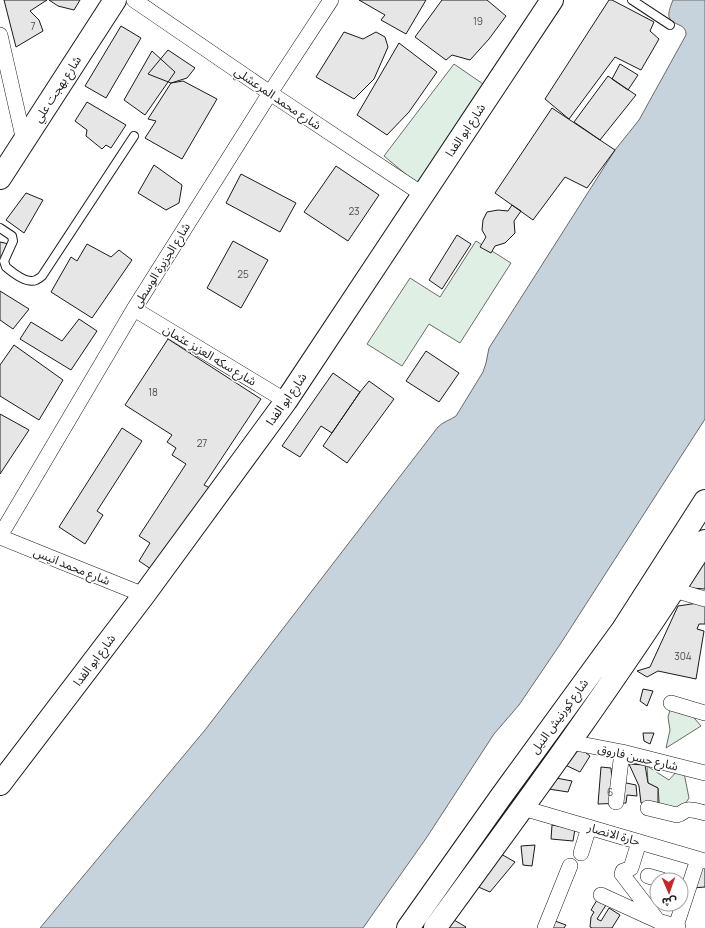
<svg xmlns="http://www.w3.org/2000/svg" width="705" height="928" viewBox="0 0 705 928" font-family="Manrope,'Noto Sans Arabic',sans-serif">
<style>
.green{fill:#e0efe3;stroke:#6a6a6a}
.water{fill:#c6d2dc;stroke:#6a6a6a}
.building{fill:#e6e6e6;stroke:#1a1a1a}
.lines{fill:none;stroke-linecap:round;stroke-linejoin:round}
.lane-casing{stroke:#1a1a1a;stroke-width:10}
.street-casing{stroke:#1a1a1a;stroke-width:16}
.secondary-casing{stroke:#1a1a1a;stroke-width:24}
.primary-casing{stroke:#1a1a1a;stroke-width:24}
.lane{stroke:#fff;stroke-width:8}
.street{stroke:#fff;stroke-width:15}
.secondary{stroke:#fff;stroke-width:22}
.primary{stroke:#fff;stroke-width:22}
.labels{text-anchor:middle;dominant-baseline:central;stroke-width:3;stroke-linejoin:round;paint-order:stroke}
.number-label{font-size:10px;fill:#4d4d4d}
.street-label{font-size:12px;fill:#1a1a1a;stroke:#fff}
</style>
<rect width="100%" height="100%" fill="#fff"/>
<path class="green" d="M454 64 486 86 421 187 384 156Z
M476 241 511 263 460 343 429 324 402 366 367 344 410 278 440 297Z
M670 710 689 712 701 726 666 748 670 730 668 717Z
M647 766 669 780 677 771 684 773 689 798 681 810 660 811 658 788 648 783Z"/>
<path class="water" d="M673 0H705V419L561 643 519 705 494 734 427 837 363 928H40L205 730 438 427C443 422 450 420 456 416L483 372 486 363 489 348 615 150 639 120 686 35C687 23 672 26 669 17 668 12 671 5 673 0Z"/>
<path class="building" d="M4 0H47L30 11 39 20 43 31 16 47Z
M49 0H80L74 10 58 6Z
M359 0H426L406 34 381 20 385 15Z
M442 0H487L506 16 489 39 470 60 452 55 446 60 415 37Z
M609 0H612L654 22 650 31 659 39 641 70 615 57 569 119 545 99Z
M121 26 141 38 106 98 85 86Z
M344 32 363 39 376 32 385 37 388 47 374 79 354 99 316 77Z
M399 43 437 72 409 112 387 135 357 115Z
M168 50 195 68 187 78 171 83 148 74Z
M152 51 175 72 145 115 124 100Z
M620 64 638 75 628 90 612 79Z
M608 76 636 95 600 140 574 122Z
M183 81 217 99 182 159 145 138 156 121 148 119 171 83Z
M87 102 126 125 111 148 106 145 102 149 86 136 87 130 75 121Z
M552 108 615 150 587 188 565 177 533 220 495 193Z
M154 165 182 185 179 203 166 210 138 193Z
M336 166 379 195 348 241 304 212Z
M241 174 296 203 280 232 226 203Z
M26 193 43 200 24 233 6 220Z
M512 205 521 211 514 221 515 233 505 243 495 246 491 253 480 247 486 237 482 230 483 220 487 212 498 210 508 211Z
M457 235 471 244 442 289 429 280Z
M233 241 268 260 241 308 207 288Z
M0 242 9 244 0 263Z
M87 244 111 257 119 250 132 260 92 318 51 292 71 257 77 261Z
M0 291 29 309 13 329 0 320Z
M79 319 97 331 71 370 20 339 31 322 62 341Z
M168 339 261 399 204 485 212 489 157 573 139 561 150 543 139 536 186 464 172 455 176 448 167 442 172 435 125 405Z
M14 345 63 380 39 420 0 396V365Z
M426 351 459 373 439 402 406 381Z
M333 373 360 392 332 433 321 426 300 457 282 446Z
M369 381 394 399 347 463 323 446 360 392Z
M0 414 29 430 0 474Z
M122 428 142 441 97 511 103 515 85 544 59 527Z
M705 550V589L678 587Z
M705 602V624H699L697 629 704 631 696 679 658 671 647 677 637 671 650 667 678 606Z
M643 689 653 691 647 706 640 701Z
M643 733H654L650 744 644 741Z
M577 746 590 756 580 772 563 764Z
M629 764 645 765 648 783 658 788V804L641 803 639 786Z
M601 767 611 768 612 780 636 785 637 796 627 795 626 803 598 804Z
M551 777 572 781 568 792 542 788Z
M552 825 575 829 573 841 551 839Z
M535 845 532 866 523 865 521 846Z
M501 854 515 862 490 892 476 886Z
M701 866 705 867V887L693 888Z
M597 900 606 905 597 919 601 921 609 908 620 915 612 928H592L590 927 591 917 594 912 591 910Z
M454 920 466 927 465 928H448Z
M555 921 566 925 564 928H553Z"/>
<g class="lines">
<g class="lane-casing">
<path id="lane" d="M632 0 670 25
M0 228 12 236 13 241 4 261 6 267C13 273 27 284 36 280 38 279 41 277 42 276L134 136"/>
</g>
<g class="street-casing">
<path id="street" d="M134 0 270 93 422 194
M0 35 24 141
M134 309 286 401
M0 536 134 309 270 93 331 0
M0 537 144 595
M674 590 705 599
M671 703 705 713
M570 742 622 752 705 773
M616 802 622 752
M523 808 705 861
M648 808 677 815C682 814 683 811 687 810 692 809 700 812 705 813
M639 842 631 868 629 869 623 871 622 874 658 921
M581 853 589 827
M648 876 662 880
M601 895 658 921 678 927
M545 928 570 866
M678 928 677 923 698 859"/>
</g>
<g class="secondary-casing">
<path id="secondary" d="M0 178 115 0
M0 784 144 595 286 401 552 0"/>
</g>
<g class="primary-casing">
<path id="primary" d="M408 928 500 798 623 629 705 501
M435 928C528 801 621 674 705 541"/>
</g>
<use href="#lane" class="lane"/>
<use href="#street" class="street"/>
<use href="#secondary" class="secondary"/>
<use href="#primary" class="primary"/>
</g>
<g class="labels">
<g class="number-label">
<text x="478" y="21">19</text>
<text x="33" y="26">7</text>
<text x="354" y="211">23</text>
<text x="243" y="274">25</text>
<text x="153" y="392">18</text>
<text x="202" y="443">27</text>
<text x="683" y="656">304</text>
<text x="610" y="792">6</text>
</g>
<g class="street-label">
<text transform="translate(57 89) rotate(-57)">شارع بهجت علي</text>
<text transform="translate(278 98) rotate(34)">شارع محمد المرعشلي</text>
<text transform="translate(465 130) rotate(-56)">شارع ابو الفدا</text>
<text transform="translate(161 265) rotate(-58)">شارع الجزيرة الوسطى</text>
<text transform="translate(210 355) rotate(31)">شارع سكه العزيز عثمان</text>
<text transform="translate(286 399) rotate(-55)">شارع ابو الفدا</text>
<text transform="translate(72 566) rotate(22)">شارع محمد انيس</text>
<text transform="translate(94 660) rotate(-53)">شارع ابو الفدا</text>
<text transform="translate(559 716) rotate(-54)">شارع كورنيش النيل</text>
<text transform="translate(638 757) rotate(13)">شارع حسن فاروق</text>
<text transform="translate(614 834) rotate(16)">حارة الانصار</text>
</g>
</g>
<g transform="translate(669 892) rotate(178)"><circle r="19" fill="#ffffff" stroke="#a3a3a3"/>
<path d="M0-3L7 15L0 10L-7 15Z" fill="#c62828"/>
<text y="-6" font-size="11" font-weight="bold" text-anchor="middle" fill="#1a1a1a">ش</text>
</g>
</svg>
